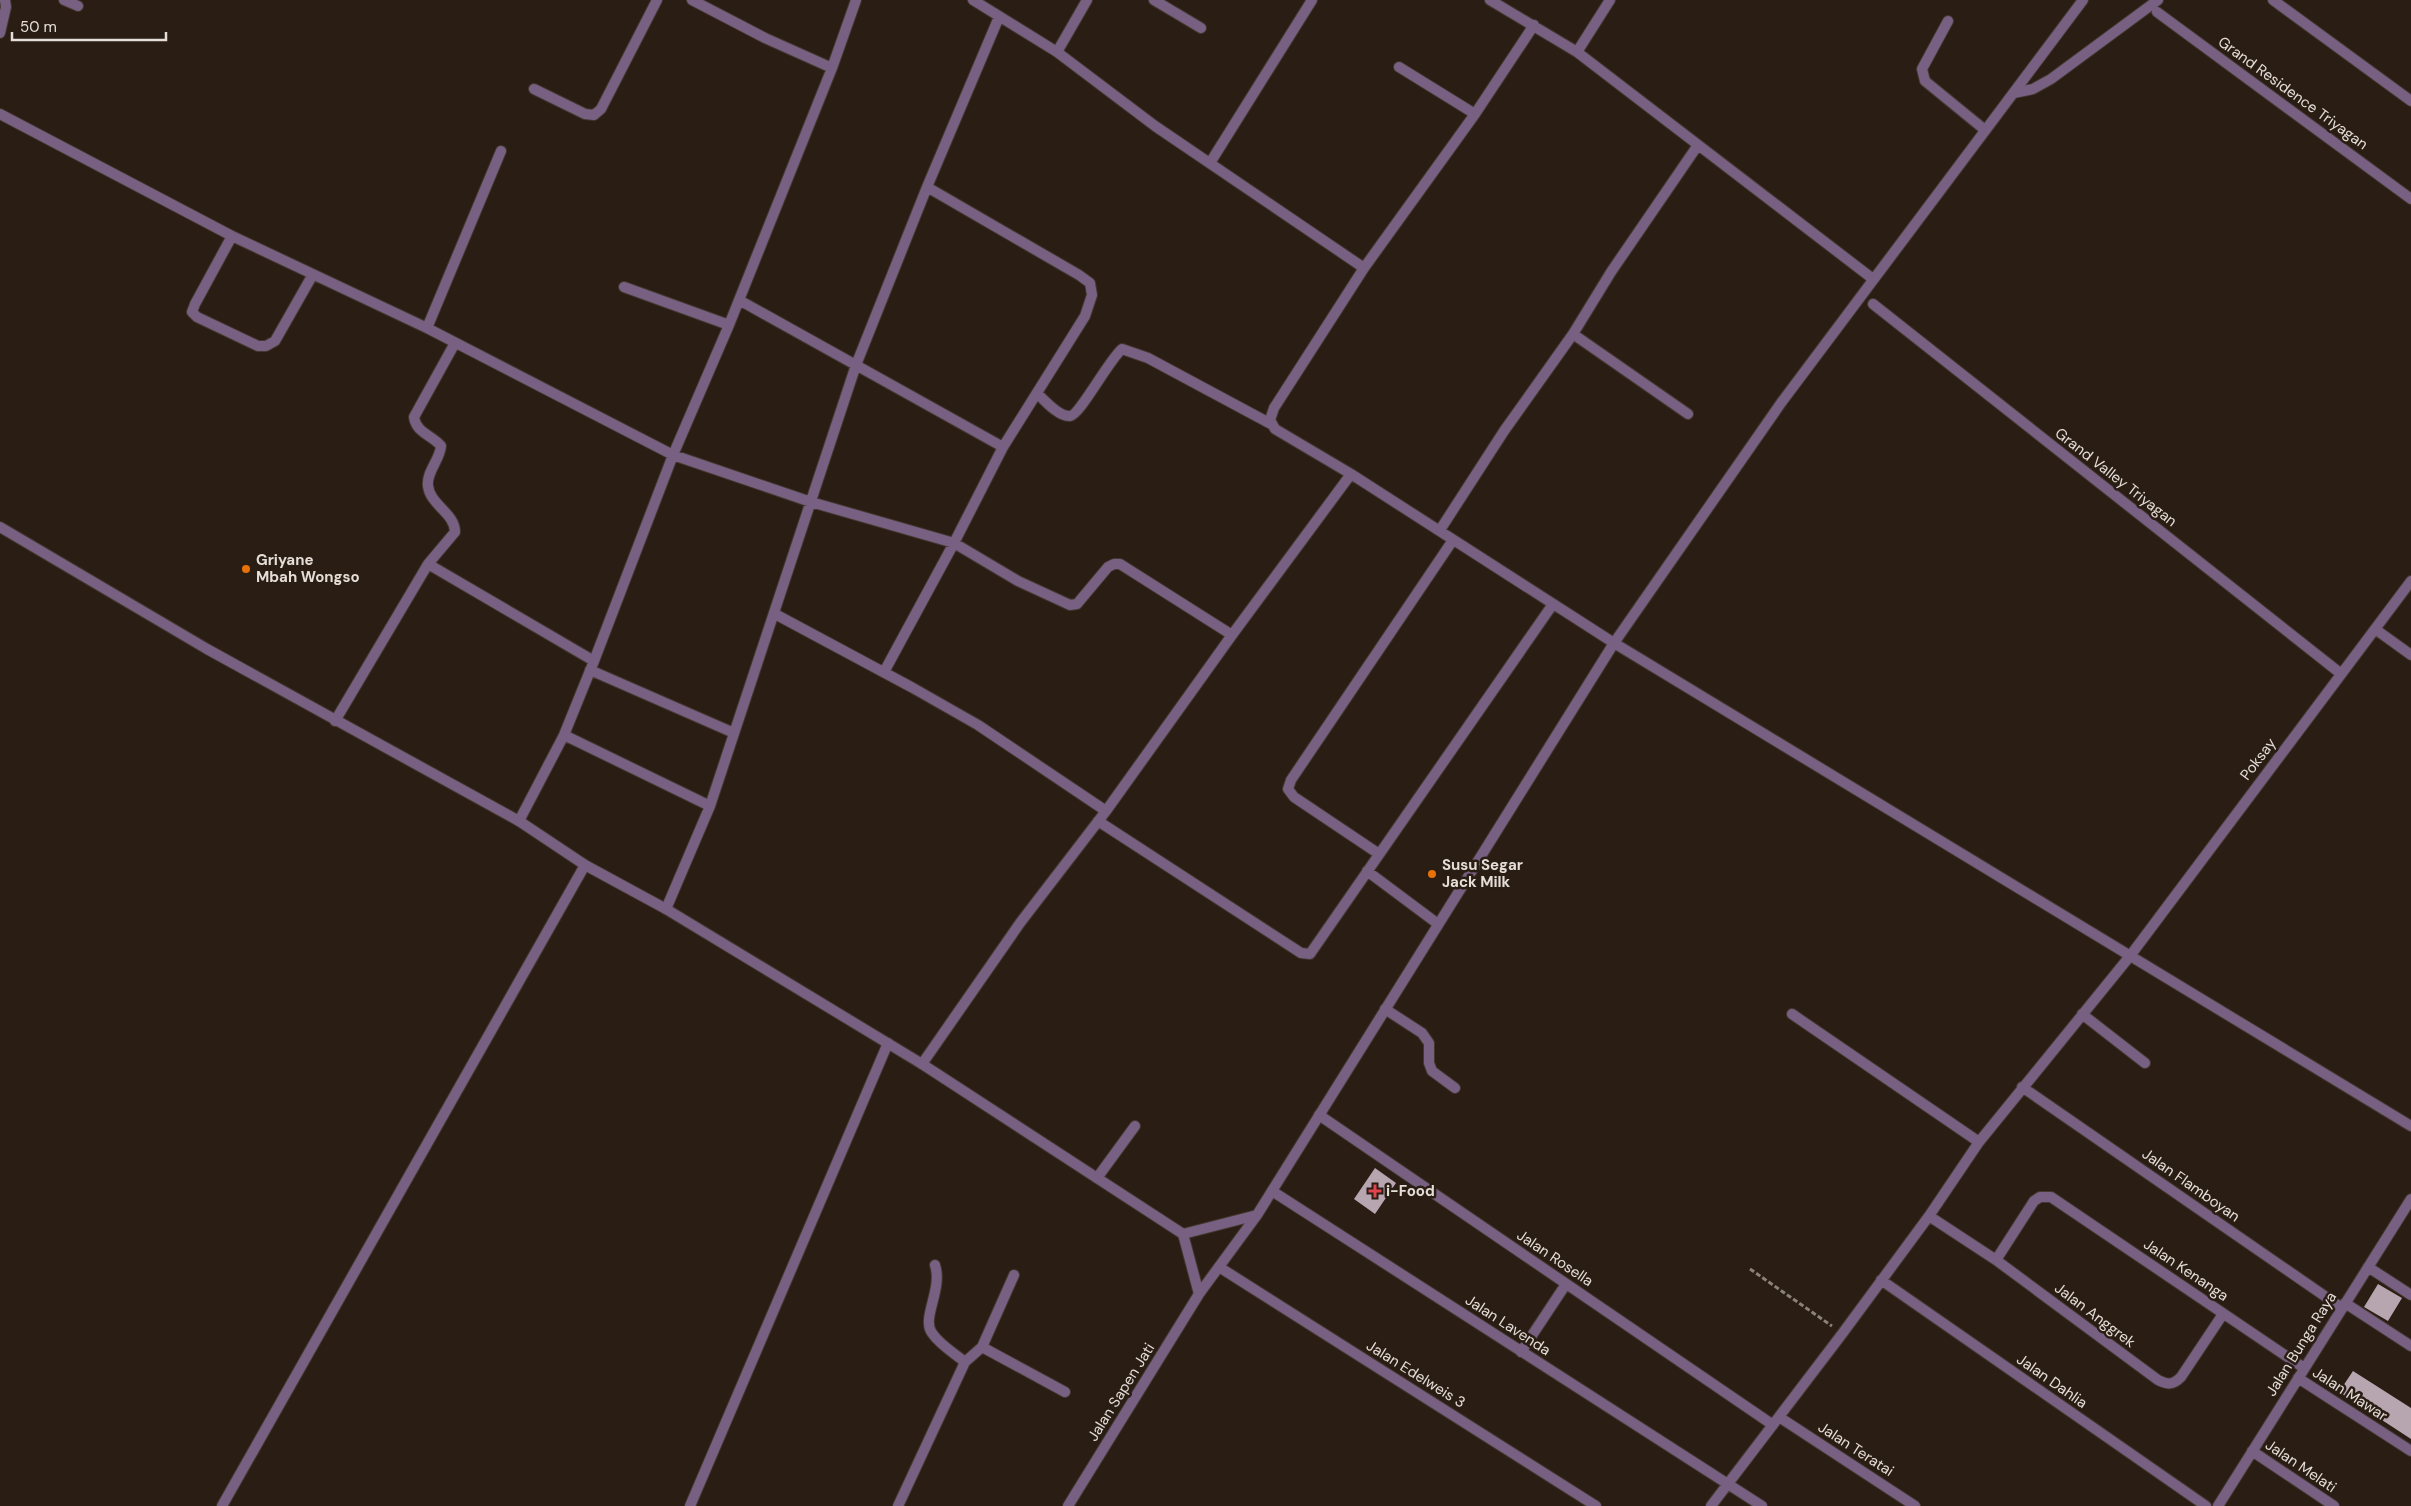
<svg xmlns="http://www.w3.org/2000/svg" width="2411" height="1506" viewBox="0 0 2411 1506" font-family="'DM Sans',sans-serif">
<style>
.building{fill:#b7a6b0}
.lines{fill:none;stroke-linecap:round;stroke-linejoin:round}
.service-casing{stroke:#43382f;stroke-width:12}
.minor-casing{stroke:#43382f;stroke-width:12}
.tertiary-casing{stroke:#43382f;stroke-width:12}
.path{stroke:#8a8179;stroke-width:3;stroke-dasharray:5 2.5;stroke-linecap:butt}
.service{stroke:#786083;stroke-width:10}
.minor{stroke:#786083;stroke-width:10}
.tertiary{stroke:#786083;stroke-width:10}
.food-dot{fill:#e8710a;stroke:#291d14;stroke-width:2}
.health-dot{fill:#e0444e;stroke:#291d14;stroke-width:2}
.labels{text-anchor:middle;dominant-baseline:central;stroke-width:5;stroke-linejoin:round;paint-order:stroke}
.street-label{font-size:15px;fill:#e5ddd7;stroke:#291d14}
.poi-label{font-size:15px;font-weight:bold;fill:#e5ddd7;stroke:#291d14;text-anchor:start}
</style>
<rect width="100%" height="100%" fill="#291d14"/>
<path class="building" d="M1375 1168 1396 1183 1375 1214 1354 1199Z
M2378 1284 2402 1298 2388 1321 2364 1307Z
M2353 1371 2411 1408V1439L2339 1392Z"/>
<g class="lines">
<g class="service-casing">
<path id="service" d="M1948 21 1922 69 1925 81 1985 130
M1385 1009 1422 1033 1429 1043V1063L1432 1071 1455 1088
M1097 1178 1135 1126
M935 1265C943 1290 921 1318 932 1333 940 1345 954 1353 965 1362
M982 1347 1065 1392
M898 1506 965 1362 982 1347 1014 1275"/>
</g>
<g class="minor-casing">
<path id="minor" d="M64 0 78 6
M692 0 765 38 832 68
M973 0 1057 52 1155 126 1364 268
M1154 0 1201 28
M1490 0 1577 52 1873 279
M2273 0 2411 101
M2157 12 2411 199
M1534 25 1475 114 1364 268 1274 408 1270 420 1275 429 1351 474 1614 643 1781 403 2083 0
M1057 52 1087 0
M1577 52 1610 0
M1399 67 1475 114
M534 89 585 114 594 115 601 109 657 0
M2014 93 2033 89 2051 79 2158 0
M0 114 232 236 427 328 673 455 811 502 954 543 1018 581 1070 605 1077 604 1108 567 1114 564H1120L1232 635
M1210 163 1312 0
M232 236 195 304 192 312 197 317 258 346H266L275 341 312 276
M624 287 729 325
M739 300 1003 447
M1873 304 2340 673
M427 328 501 151
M1573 334 1688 414
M1038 394C1045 401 1059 417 1070 416 1080 415 1108 361 1122 349L1148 358 1271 424
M1440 530 1504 431 1573 334 1611 272 1698 145
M428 564 594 661
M775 614 913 688 978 725 1106 811
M2375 629 2411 655
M590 670 734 733
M884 672 954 543 1003 447 1085 316 1092 295 1090 283 1079 275 927 187
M335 721 428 564 455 532C455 513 430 505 428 486 426 472 440 460 441 446 432 435 416 433 414 417L455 343
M564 735 710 806
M519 821 564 735 594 661 673 455 729 325 832 68 856 0
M1098 821 1301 953 1310 954 1553 604
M1379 854 1294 797 1288 789 1291 780 1453 540
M1367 871 1438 924
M666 909 710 806 856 365 927 187 999 17
M1792 1014 1979 1142
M2082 1014 2145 1063
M922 1064 1020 923 1106 811 1232 635 1351 474
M2022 1087 2342 1308
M1319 1115 1773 1425
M1272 1191 1762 1506
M1929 1216 1996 1260 2158 1380C2168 1385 2173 1385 2181 1377L2223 1314
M1996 1260 2034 1201 2040 1197H2051L2304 1368
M1219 1267 1596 1506
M2368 1267 2411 1295
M1881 1280 2206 1506
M2345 1303 2411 1346
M1521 1352 1566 1284
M2298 1378 2411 1451
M1779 1417 1915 1506
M2252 1451 2334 1506
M222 1506 585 865
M690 1506 888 1043
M1711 1506 1842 1334 1929 1216 1979 1142 2130 956 2411 581
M2218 1506 2411 1199"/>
</g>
<g class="tertiary-casing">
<path id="tertiary" d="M0 33 6 7 5 0
M0 527 207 649 519 821 585 865 666 909 922 1064 1183 1234 1199 1294
M1183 1234 1257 1215
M1068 1506 1199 1294 1257 1215 1614 643 2411 1126"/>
</g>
<path class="path" d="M1750 1269 1832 1326"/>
<use href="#service" class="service"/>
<use href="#minor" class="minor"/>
<use href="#tertiary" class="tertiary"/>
</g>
<g class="food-dot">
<circle cx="246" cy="569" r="5"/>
<circle cx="1432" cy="874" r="5"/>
</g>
<path class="health-dot" d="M1372.5 1183.5h5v5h5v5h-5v5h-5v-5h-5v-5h5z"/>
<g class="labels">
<g class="street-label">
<text transform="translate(2293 93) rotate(36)">Grand Residence Triyagan</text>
<text transform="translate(2116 477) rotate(38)">Grand Valley Triyagan</text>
<text transform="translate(2258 759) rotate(-53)">Poksay</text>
<text transform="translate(2191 1185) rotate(35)">Jalan Flamboyan</text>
<text transform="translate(1555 1258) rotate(34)">Jalan Rosella</text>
<text transform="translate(2186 1270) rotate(34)">Jalan Kenanga</text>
<text transform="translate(2095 1315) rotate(37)">Jalan Anggrek</text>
<text transform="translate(1508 1325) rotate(33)">Jalan Lavenda</text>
<text transform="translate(2301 1344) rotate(-58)">Jalan Bunga Raya</text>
<text transform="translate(1416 1374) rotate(32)">Jalan Edelweis 3</text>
<text transform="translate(2052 1381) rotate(35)">Jalan Dahlia</text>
<text transform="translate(1121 1392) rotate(-58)">Jalan Sapen Jati</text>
<text transform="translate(2350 1394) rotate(33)">Jalan Mawar</text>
<text transform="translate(1856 1449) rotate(33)">Jalan Teratai</text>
<text transform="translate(2301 1466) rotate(34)">Jalan Melati</text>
</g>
<g class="poi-label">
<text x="256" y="560">Griyane<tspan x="256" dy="17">Mbah Wongso</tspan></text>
<text x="1442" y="865">Susu Segar<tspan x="1442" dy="17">Jack Milk</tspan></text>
<text x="1386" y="1191">i-Food</text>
</g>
</g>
<path d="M12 32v8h154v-8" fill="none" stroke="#e5ddd7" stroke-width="2.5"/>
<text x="20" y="32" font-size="15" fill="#e5ddd7" stroke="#291d14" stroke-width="4" paint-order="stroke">50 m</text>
</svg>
